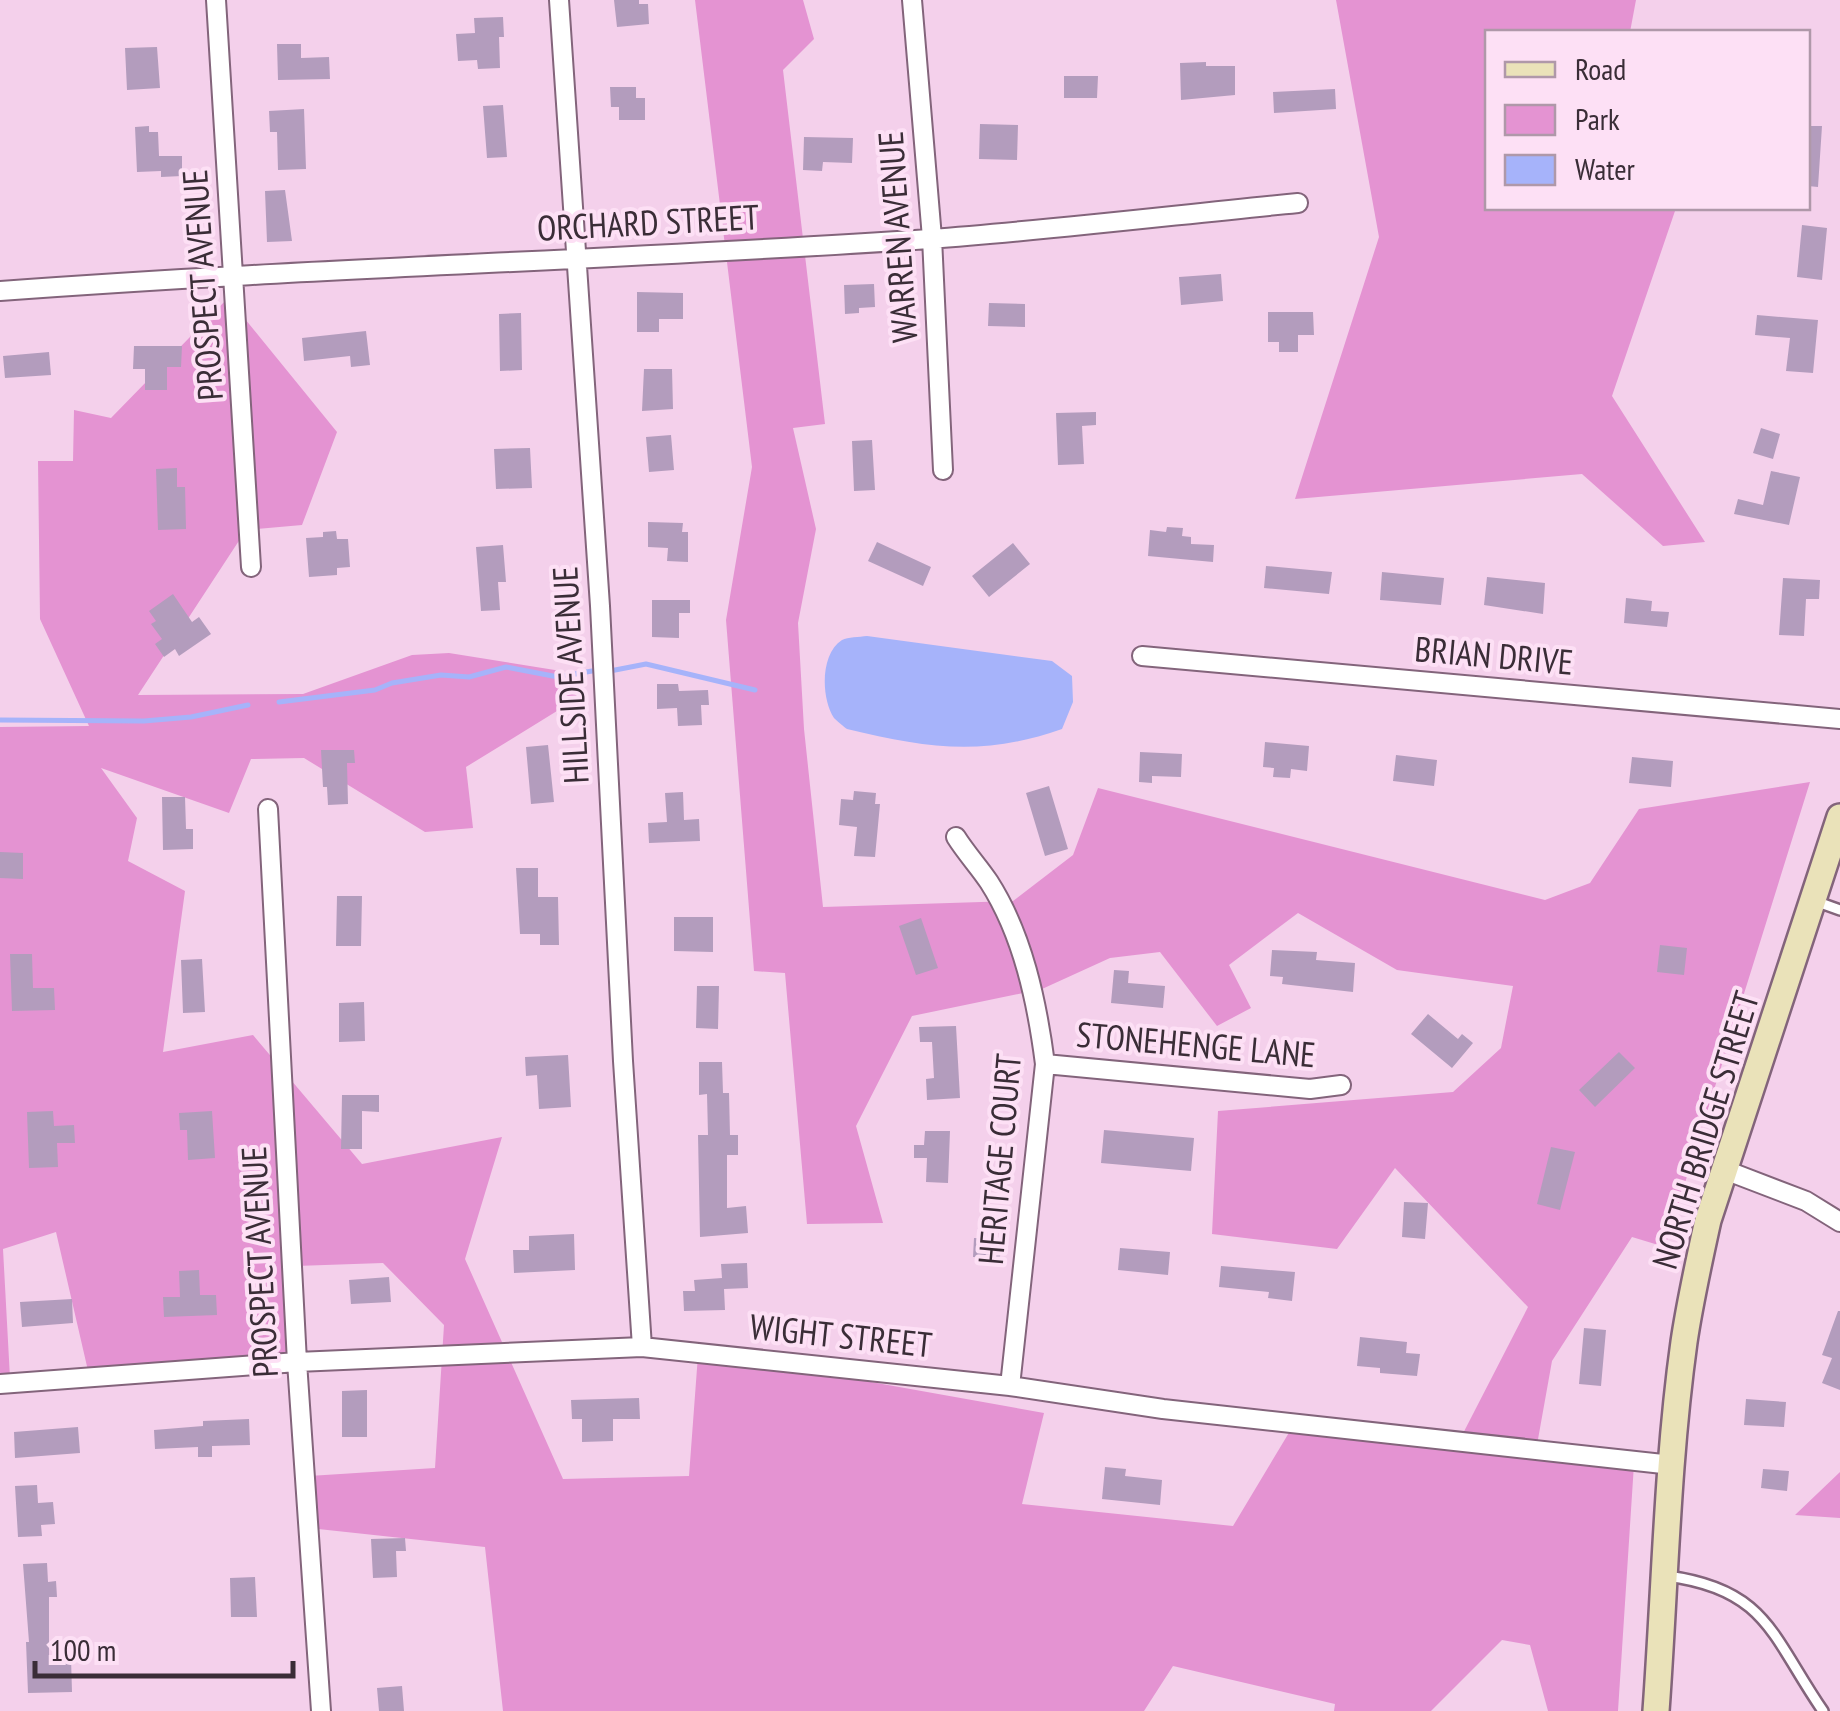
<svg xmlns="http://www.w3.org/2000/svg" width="1840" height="1711" viewBox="0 0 1840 1711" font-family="'PT Sans Narrow',sans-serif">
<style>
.green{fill:#e493d2}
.water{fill:#a6b3fa}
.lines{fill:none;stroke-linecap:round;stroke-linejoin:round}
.stream{stroke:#a6b3fa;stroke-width:5}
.building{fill:#b39cbd}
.lane-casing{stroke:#83647b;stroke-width:14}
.street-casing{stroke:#83647b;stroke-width:22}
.secondary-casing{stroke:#83647b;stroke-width:30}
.lane{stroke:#fff;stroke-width:9}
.street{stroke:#fff;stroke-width:18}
.secondary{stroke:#eae2b9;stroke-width:25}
.labels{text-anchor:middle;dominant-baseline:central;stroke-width:8;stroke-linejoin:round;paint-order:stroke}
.street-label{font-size:35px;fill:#3a2d37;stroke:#fde0f5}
</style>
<rect width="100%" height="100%" fill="#f4d0eb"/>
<path class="green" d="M695 0H803L814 39 783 70 825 424 793 428 816 529 798 623 804 729 823 907 1013 901 1073 855 1098 788 1545 900 1590 883 1639 809 1810 782 1665 1247 1632 1237 1552 1361 1535 1456 1634 1464 1618 1711H1548L1530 1645 1502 1640 1431 1711H1334L1335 1704 1173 1666 1144 1711H503L485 1547 309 1528V1476L435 1468 444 1325 383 1263 296 1266 303 1367 89 1375 56 1232 3 1249 10 1378H0V727L89 726 40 619 38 461H73L74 410 111 418 228 298 337 432 302 525 246 530 138 695 303 694 412 655 449 653 561 671 578 698 466 767 473 828 425 832 304 758 251 759 229 813 101 768 137 818 128 861 185 891 163 1052 253 1035 362 1164 502 1137 465 1259 563 1479 689 1476 698 1355 726 1356 1044 1413 1022 1504 1233 1526 1293 1426 1456 1447 1528 1307 1395 1168 1337 1249 1212 1234 1218 1111 1453 1092 1501 1048 1513 986 1397 970 1298 913 1229 965 1251 1008 1217 1026 1160 952 1110 958 1042 989 912 1016 856 1126 883 1223 807 1224 785 973 754 971 726 620 752 467Z
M1336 0H1636L1630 32H1488V208H1676L1612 396 1705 542 1663 546 1582 474 1295 499 1379 237Z
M1840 1472V1518L1795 1515Z"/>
<path class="water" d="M867 636 1052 661 1072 676 1073 702 1062 729C982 757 927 748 847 729 845 728 835 719 834 718 821 698 820 654 842 640 848 637 859 637 867 636Z"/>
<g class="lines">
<path class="stream" d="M610 671 646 664 755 690
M279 702 375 690 392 683 441 675 469 677 506 667 558 677 592 671
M0 720 144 721 191 717 248 705"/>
</g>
<path class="building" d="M614 0H639V4H648L649 24 617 27Z
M503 17 504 37H499L500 68 478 69 477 60 458 61 456 34 475 33 474 18Z
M277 44H301V58L329 57 330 79 278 80Z
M157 47 160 88 127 90 125 48Z
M1206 62V66H1235V95L1181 100 1180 63Z
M1064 76H1098L1097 98H1064Z
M610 87H636V98H645V120H619V107H611Z
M1335 89 1336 109 1274 113 1273 92Z
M503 105 507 157 487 158 483 106Z
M304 109 306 169 278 170 277 132H270L269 111Z
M980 124 1018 125 1017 160 979 159Z
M149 126V132H158L159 156H182V176L161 177V171L137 172 135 127Z
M1808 126H1822L1818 187 1808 186Z
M804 137 853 138 852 163 823 162 822 171 803 170Z
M285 190 292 241 267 242 265 191Z
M1802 225 1827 228 1822 280 1797 277Z
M1221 274 1223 301 1181 305 1179 277Z
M874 284 875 307 859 308V313L845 314 844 285Z
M637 292 683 293V319H659V332H637Z
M989 303 1025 304V327L988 326Z
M1268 312H1313L1314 335H1298V352H1279V342H1268Z
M521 313 522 370 500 371 499 314Z
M1757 315 1818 320 1813 373 1786 371 1790 338 1755 335Z
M366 331 370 365 351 367 350 356 304 361 302 338Z
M134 346H182L181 367H167V390H145V369H133Z
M49 352 51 375 5 378 3 356Z
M644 369H672L673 409 642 411Z
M1096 412V425L1082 426 1084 464 1058 465 1056 413Z
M1761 428 1780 434 1773 459 1753 453Z
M671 435 674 470 649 472 646 437Z
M872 440 875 490 854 491 852 441Z
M530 448 532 488 496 489 494 449Z
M177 468V487H185L186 529 158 530 156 469Z
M1771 471 1800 477 1789 525 1734 514 1738 499 1763 505Z
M648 522 683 523 682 532H688V562L667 561 668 548 648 547Z
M1167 527 1183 528 1182 536 1191 537V544L1214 545 1213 562 1148 556 1150 530 1166 532Z
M336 531 337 539H348L350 567 337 568V575L309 577 306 538 323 537V532Z
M877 542 931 567 923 586 868 561Z
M1013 543 1030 564 989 597 972 576Z
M503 545 506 582H498L500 610 481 611 476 547Z
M1266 566 1332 572 1329 594 1264 588Z
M1382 572 1444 578 1441 605 1380 600Z
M1487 577 1545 583 1543 614 1484 605Z
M1783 578 1820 580 1819 599H1806L1804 636 1779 635Z
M173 594 192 622 199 617 211 634 179 656 175 649 164 657 155 644 162 639 151 624 156 621 149 611Z
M1626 598 1652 601 1651 611 1669 612 1667 627 1624 623Z
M652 600H690V613H679V638L652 637Z
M657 684H678L679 691 708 690 709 705H701L702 725 678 726 677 708 657 709Z
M1265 742 1309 746 1307 771 1291 769 1290 778 1273 777 1274 768 1263 767Z
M548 745 554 802 531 804 526 747Z
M321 750H354L355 763H347L348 804 328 805 327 787H323Z
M1140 752 1182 754 1181 777 1152 776V783L1139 782Z
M1396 755 1437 760 1434 786 1393 781Z
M1632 757 1673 761 1671 787 1629 783Z
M1049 786 1068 849 1045 856 1026 793Z
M854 791 876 793 875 804H880L875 857 854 856 857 827 839 825 841 799 853 800Z
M683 792 684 820 699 819 700 841 649 843 648 823 667 822 665 793Z
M162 797H185L186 829H193V849L163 850Z
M0 852 23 853V879L0 878Z
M516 868H538V897H558L559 945H540V934H520Z
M337 896H362L361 946H336Z
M674 917H713V952L674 951Z
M921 918 938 968 916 975 899 926Z
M1660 945 1687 948 1684 975 1657 972Z
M1272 950 1317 952 1316 960 1355 963 1353 992 1282 984 1283 977 1270 976Z
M10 954H32L33 988H54L55 1010 12 1011Z
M202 959 205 1012 183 1013 181 960Z
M1114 970 1129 971 1128 983 1165 986 1163 1008 1111 1003Z
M697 986H719L718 1029 696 1028Z
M364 1002 365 1041 339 1042V1003Z
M1428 1014 1458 1039 1462 1034 1473 1043 1452 1068 1411 1034Z
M956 1026 960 1098 927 1100 926 1079 934 1078 932 1042H920L919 1027Z
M1619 1052 1635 1068 1595 1107 1579 1090Z
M568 1055 571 1107 539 1109 537 1075 526 1076 525 1057Z
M699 1062H722L723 1093H729L730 1135H738V1155H727V1208L746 1206 748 1233 700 1237 698 1135H708L707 1094 699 1095Z
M342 1095H379V1112L362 1111V1149H341Z
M53 1111 54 1126 74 1125 75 1143H57L58 1167 29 1168 27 1112Z
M212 1111 215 1158 188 1160 187 1130H180L179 1113Z
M1104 1130 1194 1138 1191 1171 1101 1163Z
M925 1131H950L948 1183 926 1182 927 1158H914V1145H924Z
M1551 1147 1575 1152 1560 1210 1537 1204Z
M1404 1202 1428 1203 1425 1239 1402 1237Z
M574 1234 575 1270 514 1273 513 1250H529V1236Z
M974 1238 1001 1239 1000 1258 973 1257Z
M1120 1248 1170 1252 1168 1275 1118 1270Z
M747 1263 748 1288 724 1289 725 1310 684 1311 683 1291H695L694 1280 722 1278 721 1264Z
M1221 1266 1295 1272 1292 1301 1268 1298 1269 1292 1219 1287Z
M199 1270 200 1295H216L217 1315 164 1317 163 1297H180L179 1271Z
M389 1277 391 1302 351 1304 349 1280Z
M72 1299 73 1323 22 1327 20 1302Z
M1838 1311H1840V1390L1822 1383 1832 1358 1822 1355Z
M1584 1328 1606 1330 1601 1386 1579 1384Z
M1360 1337 1407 1342 1406 1353 1420 1354 1417 1376 1380 1373V1368L1357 1366Z
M367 1390V1437H342V1391Z
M639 1398 640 1419H613V1441L582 1442V1419H572L571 1400Z
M1746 1399 1786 1402 1784 1427 1744 1425Z
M249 1419 250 1445 212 1446V1457H198V1447L155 1449 154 1430 203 1426V1421Z
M78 1427 80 1453 15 1458 14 1432Z
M1105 1467 1126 1469 1125 1476 1162 1480 1160 1505 1102 1499Z
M1763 1469 1789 1471 1787 1491 1761 1488Z
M37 1485 38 1503 53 1502 55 1524 41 1525 42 1536 18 1537 15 1486Z
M405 1538 406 1551H396L397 1577 373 1578 371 1539Z
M47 1563 48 1582 56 1581 57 1597H49V1659L71 1658 72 1692 28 1693 26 1642H29L23 1564Z
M255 1577 257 1617H231L230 1578Z
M402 1686 404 1711H379L377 1688Z"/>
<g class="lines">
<g class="lane-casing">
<path id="lane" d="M1815 901 1840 910
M1667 1576C1767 1589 1772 1637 1823 1711"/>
</g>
<g class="street-casing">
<path id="street" d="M216 0 251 567
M559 0 600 606 623 1061 642 1347
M912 0 932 238 943 470
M0 291C309 268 619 260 929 239 1052 230 1175 215 1298 203
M1142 656 1840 719
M268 809 297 1362 321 1711
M956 837C966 853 979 867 989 882 1023 935 1037 1002 1045 1064L1010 1386
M1045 1064 1310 1089 1341 1085
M1725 1170 1806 1201 1840 1222
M0 1384 297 1362 642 1347 1010 1386 1163 1409 1672 1465"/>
</g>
<g class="secondary-casing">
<path id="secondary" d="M1656 1711C1665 1588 1667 1464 1684 1342 1690 1301 1699 1261 1708 1220L1840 817"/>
</g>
<use href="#lane" class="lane"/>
<use href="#street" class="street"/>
<use href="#secondary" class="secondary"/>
</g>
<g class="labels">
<g class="street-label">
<text transform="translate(648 222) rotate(-3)">ORCHARD STREET</text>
<text transform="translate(897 237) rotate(-94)">WARREN AVENUE</text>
<text transform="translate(202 285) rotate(-94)">PROSPECT AVENUE</text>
<text transform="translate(1494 655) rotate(5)">BRIAN DRIVE</text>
<text transform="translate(570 675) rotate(-93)">HILLSIDE AVENUE</text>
<text transform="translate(1196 1044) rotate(5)">STONEHENGE LANE</text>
<text transform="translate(1705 1130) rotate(-73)">NORTH BRIDGE STREET</text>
<text transform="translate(999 1159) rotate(-85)">HERITAGE COURT</text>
<text transform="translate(259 1262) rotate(-93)">PROSPECT AVENUE</text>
<text transform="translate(841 1335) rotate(6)">WIGHT STREET</text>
</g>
</g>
<rect x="1485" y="30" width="325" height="180" fill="#fde0f5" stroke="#af98a9" stroke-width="2.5"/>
<rect x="1505" y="62" width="50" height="15" fill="#eae2b9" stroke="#af98a9" stroke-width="2.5"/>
<text x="1575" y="80" font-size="30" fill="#3a2d37">Road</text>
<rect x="1505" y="105" width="50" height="30" fill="#e493d2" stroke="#af98a9" stroke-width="2.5"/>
<text x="1575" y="130" font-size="30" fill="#3a2d37">Park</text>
<rect x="1505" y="155" width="50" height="30" fill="#a6b3fa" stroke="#af98a9" stroke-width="2.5"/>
<text x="1575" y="180" font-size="30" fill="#3a2d37">Water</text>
<path d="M35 1661v15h258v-15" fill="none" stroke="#3a2d37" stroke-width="5"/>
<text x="50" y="1661" font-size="30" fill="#3a2d37" stroke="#fde0f5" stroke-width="8" paint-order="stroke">100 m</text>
</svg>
